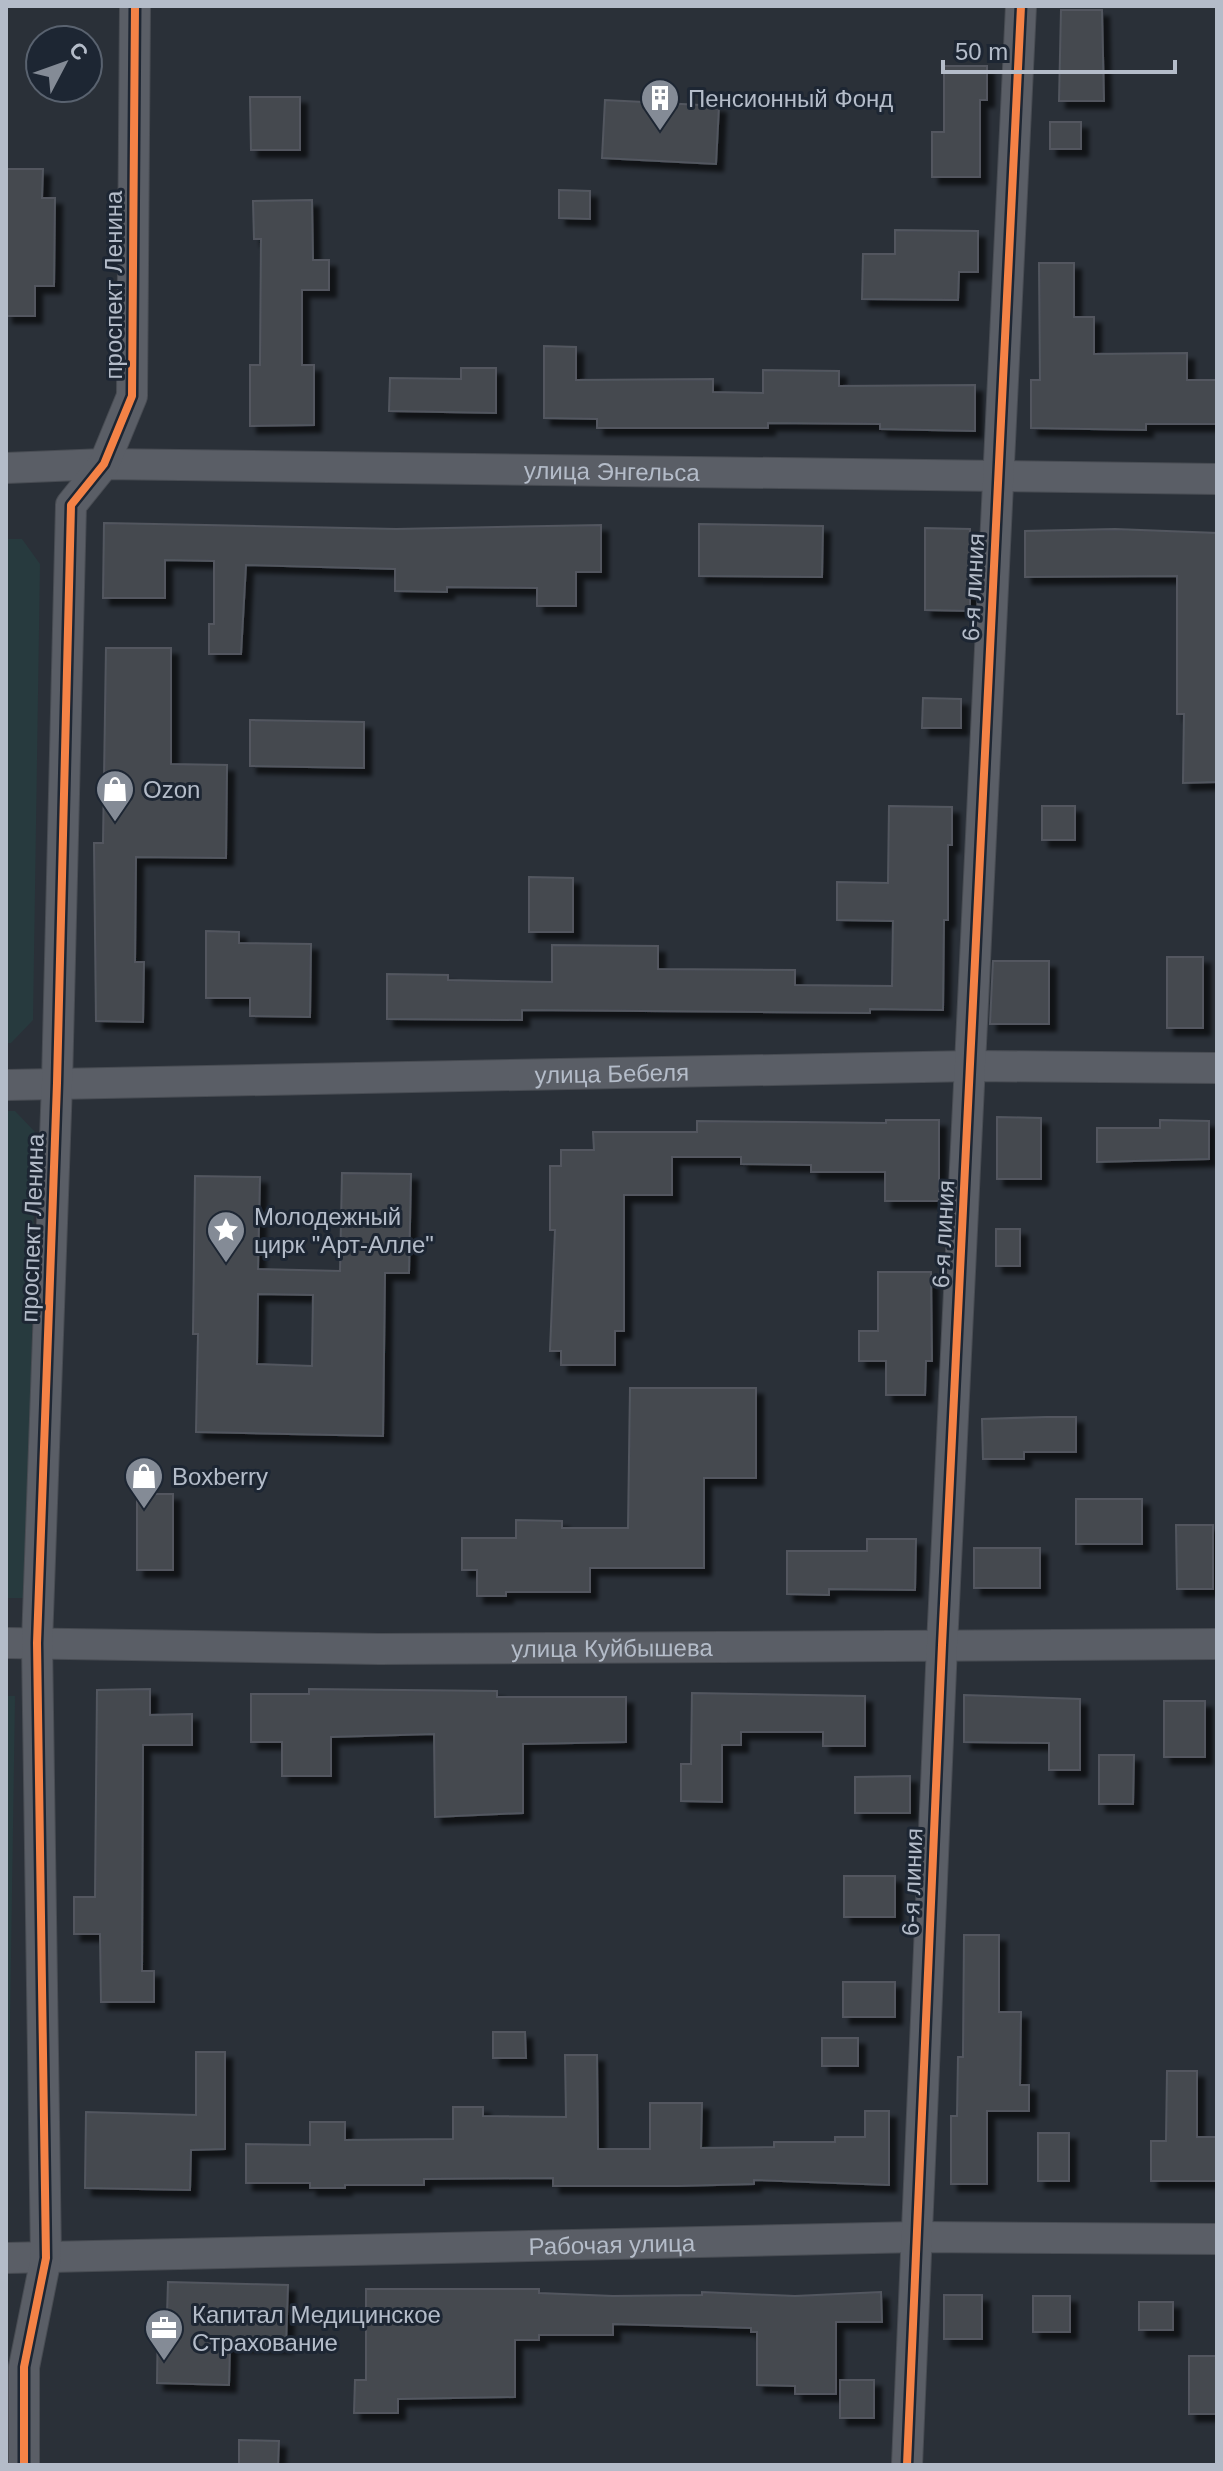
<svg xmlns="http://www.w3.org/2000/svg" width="1223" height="2471" viewBox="0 0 1223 2471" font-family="Helvetica,sans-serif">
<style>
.green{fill:#273a3e}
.building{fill:#444950;stroke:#52575f;stroke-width:2;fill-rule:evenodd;filter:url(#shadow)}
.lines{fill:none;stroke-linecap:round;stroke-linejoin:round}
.minor-casing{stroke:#484c53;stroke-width:32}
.minor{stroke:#5a5e66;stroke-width:30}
.cycleway-casing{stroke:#1d2633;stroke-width:13}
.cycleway{stroke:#f48246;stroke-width:8}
.labels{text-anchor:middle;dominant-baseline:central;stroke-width:6;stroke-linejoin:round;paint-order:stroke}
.poi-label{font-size:24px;fill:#b4bcc9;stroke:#1d2633;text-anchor:start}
.street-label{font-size:24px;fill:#b4bcc9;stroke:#1d2633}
</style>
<defs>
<filter id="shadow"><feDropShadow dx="7" dy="7" stdDeviation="2" flood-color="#0009"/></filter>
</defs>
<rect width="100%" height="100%" fill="#2a3038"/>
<path class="green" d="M6 539H22L40 564 33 1020 11 1043H6Z
M6 1111H15L35 1132 28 1598H6Z
M6 1696H15L7 2222H6Z"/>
<path class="building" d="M1061 10H1102L1104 101H1059Z
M944 66H987V100H980V177H932V132H944Z
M250 97H300V150H251Z
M605 100 719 106 716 164 602 158Z
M1050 122H1081V149H1050Z
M6 169H43L42 198H55L54 286H35V316H6Z
M559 190 590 191V219L559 218Z
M312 200 313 260H329V290H302V365H314V425L250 426V365H260L261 239H254L253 201Z
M895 230 978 231V272H959L958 300 862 299 863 254H895Z
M1039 263H1074V317H1094V354L1187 353V380H1217V424H1146V430L1031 428V380H1040Z
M544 346 576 347V380L713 379V392L763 393V370L839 371V386L975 385V431L880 429V424L768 423V428H597V419L544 418Z
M461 368H496V413L389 411 390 378 461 379Z
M104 523 396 529 601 525V572H576V606H537V588L447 587V592L395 591V569L246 565 241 654H209V624H214V561L165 560V598H103Z
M699 524 823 526 822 577 699 576Z
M925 528 970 529V611L925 610Z
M1115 529 1217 533V782L1183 783 1184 714H1177V576L1025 577V531Z
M106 648H171V764L227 765 226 858 136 857 135 962H144L143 1022 96 1021 94 843H103Z
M923 698 961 699V728H922Z
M250 720 364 722V768L250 766Z
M889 806 952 807V845H948V920H944L943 1010 870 1009V1013L522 1010V1020L387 1019V974L448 975V980L552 982V945L658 946V969L795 970V985L892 986 893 921 837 920V882L888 883Z
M1042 806H1075V840H1042Z
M529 877 573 878V932H529Z
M206 931 239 932V943L311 944 310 1017 250 1016V998H206Z
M1167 957H1203V1028H1167Z
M993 961H1049V1024H990Z
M997 1117 1041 1118V1179H997Z
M886 1120H939V1201H885V1172H811V1165L741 1164V1157H672V1195H624V1331H615V1365H561V1351H550L555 1230H550V1166H561V1150H594L593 1132H697V1121L886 1123Z
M1160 1120 1209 1121V1159L1097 1162V1128H1160Z
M342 1173 411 1174 409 1273H385L383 1436 196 1432 198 1334H193L195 1176 260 1177 258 1269 340 1271ZM258 1294 313 1295 312 1366 257 1364Z
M996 1229H1020V1266H996Z
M878 1272H931L932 1361H926L925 1395H886V1361H859V1331H878Z
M630 1388H756V1478H704V1568H590V1592H506V1596H477V1570H462V1538H516V1520L562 1521V1528H628Z
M1046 1417H1076V1452H1024V1459H983L982 1419Z
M137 1494H173V1570H137Z
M1076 1499H1142V1544H1076Z
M1176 1525H1213V1589H1177Z
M867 1539H916L915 1590 829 1589V1595L787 1594V1551H867Z
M974 1548H1040V1588H974Z
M150 1689V1715L192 1714V1745H143L142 1971H154V2002H101L100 1934H74V1897H95L97 1690Z
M309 1689 497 1691V1697H626V1742L523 1744V1813L435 1817 434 1734 331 1737V1776H282V1742H251V1694H309Z
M692 1693 865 1696V1746H823V1732H741V1745H722V1802L681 1801V1764H691Z
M964 1695 1080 1699V1770H1049V1743L964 1742Z
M1164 1701H1205V1757H1164Z
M1099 1755H1134L1133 1804H1099Z
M910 1776V1813H855V1777Z
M844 1876H895V1917H844Z
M964 1935H999V2012H1021L1020 2085H1029V2111H987V2184H951V2116H957L958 2057H963Z
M843 1982H895V2017H843Z
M493 2032H525L526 2058H493Z
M822 2038H858V2066H822Z
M196 2052H225V2149L191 2150 190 2190 85 2188 86 2112 196 2115Z
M565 2055H597L598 2149H650V2103H702L701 2148 774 2147V2142H835V2137H865V2111H889V2185L754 2180V2184L678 2186H553V2178L424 2179V2185H345V2188H310V2183H246V2144L310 2145V2122H345V2140L453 2139V2107H483V2116L566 2117Z
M1167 2071H1197V2137H1217V2181H1151V2141H1166Z
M1038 2133H1069V2181H1038Z
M168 2282 288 2285 286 2346 230 2345 229 2385 157 2383 158 2315H167Z
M366 2289H539V2293L613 2296 702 2295V2292L795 2296 881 2292 882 2322H836V2394H795V2386L757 2385V2332H751V2328L613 2324V2335H539V2340H515V2397L398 2399V2413H354L355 2380H366Z
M944 2295H982V2339H944Z
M1033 2296H1070V2332H1033Z
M1139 2302H1173V2330H1139Z
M1189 2356H1217V2414H1189Z
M840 2380H874V2418H840Z
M239 2440 279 2441 278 2465H239Z"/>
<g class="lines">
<g class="minor-casing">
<g id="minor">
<path id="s1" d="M6 468 104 464 1217 479"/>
<path id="s2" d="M6 1085 972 1066 1217 1068"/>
<path id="s3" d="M6 1643 379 1649 1217 1644"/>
<path id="s4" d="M6 2258 917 2237 1217 2239"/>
<path d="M24 2465V2367L46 2258 37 1643 57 1083 71 505 104 464 132 396 135 6"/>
<path d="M907 2465 942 1645 1021 6"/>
</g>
</g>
<use href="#minor" class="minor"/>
<g class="cycleway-casing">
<path id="cycleway" d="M24 2465V2367L46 2258 37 1643 57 1083 71 505 104 464 132 396 135 6
M907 2465 942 1645 1021 6"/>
</g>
<use href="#cycleway" class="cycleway"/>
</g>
<defs>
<g id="building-pin" transform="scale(2)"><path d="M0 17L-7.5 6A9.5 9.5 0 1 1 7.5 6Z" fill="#848b96" stroke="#1d2633"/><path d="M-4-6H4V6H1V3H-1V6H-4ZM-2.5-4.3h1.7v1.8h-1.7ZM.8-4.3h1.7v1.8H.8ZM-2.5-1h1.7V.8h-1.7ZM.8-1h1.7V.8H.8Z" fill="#fff"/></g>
<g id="shop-pin" transform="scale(2)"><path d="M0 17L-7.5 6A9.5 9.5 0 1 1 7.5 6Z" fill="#848b96" stroke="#1d2633"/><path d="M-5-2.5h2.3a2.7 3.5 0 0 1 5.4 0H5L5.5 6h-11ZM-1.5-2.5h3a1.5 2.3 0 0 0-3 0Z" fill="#fff"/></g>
<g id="sight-pin" transform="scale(2)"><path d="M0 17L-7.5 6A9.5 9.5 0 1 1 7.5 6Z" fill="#848b96" stroke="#1d2633"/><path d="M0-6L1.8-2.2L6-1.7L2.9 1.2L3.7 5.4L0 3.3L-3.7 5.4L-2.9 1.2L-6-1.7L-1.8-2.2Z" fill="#fff"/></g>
<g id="office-pin" transform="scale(2)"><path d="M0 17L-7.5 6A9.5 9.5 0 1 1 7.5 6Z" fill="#848b96" stroke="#1d2633"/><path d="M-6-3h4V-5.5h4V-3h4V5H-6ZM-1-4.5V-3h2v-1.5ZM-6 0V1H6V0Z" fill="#fff"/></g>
</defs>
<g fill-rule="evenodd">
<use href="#building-pin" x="660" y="98"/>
<use href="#shop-pin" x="115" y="789"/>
<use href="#sight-pin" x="226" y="1230"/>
<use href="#shop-pin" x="144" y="1476"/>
<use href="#office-pin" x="164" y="2328"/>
</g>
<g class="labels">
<g class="poi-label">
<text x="688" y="98">Пенсионный Фонд</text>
<text x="143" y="789">Ozon</text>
<text x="254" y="1216">Молодежный<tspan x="254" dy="28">цирк "Арт-Алле"</tspan></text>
<text x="172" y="1476">Boxberry</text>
<text x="192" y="2314">Капитал Медицинское<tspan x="192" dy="28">Страхование</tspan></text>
</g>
<g class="street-label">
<text transform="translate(113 285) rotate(-90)">проспект Ленина</text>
<text stroke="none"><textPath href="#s1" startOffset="606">улица Энгельса</textPath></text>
<text transform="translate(973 587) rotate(-87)">6-я линия</text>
<text stroke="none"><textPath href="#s2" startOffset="606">улица Бебеля</textPath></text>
<text transform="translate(32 1228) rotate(-88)">проспект Ленина</text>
<text transform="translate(943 1234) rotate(-87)">6-я линия</text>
<text stroke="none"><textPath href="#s3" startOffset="606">улица Куйбышева</textPath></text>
<text transform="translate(912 1882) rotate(-88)">6-я линия</text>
<text stroke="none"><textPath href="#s4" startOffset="606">Рабочая улица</textPath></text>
</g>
</g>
<rect width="1223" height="2471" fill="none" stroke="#b4bcc9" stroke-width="16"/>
<g transform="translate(64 64) rotate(49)"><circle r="38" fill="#1d2633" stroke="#59626f" stroke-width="2"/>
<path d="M0-6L14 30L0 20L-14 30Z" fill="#848b96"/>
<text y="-12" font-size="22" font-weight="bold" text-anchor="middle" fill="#b4bcc9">С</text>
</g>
<path d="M943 60v12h232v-12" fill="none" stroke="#b4bcc9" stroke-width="4"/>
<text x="955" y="60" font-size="24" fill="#b4bcc9" stroke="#1d2633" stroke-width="6" paint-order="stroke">50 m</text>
</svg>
